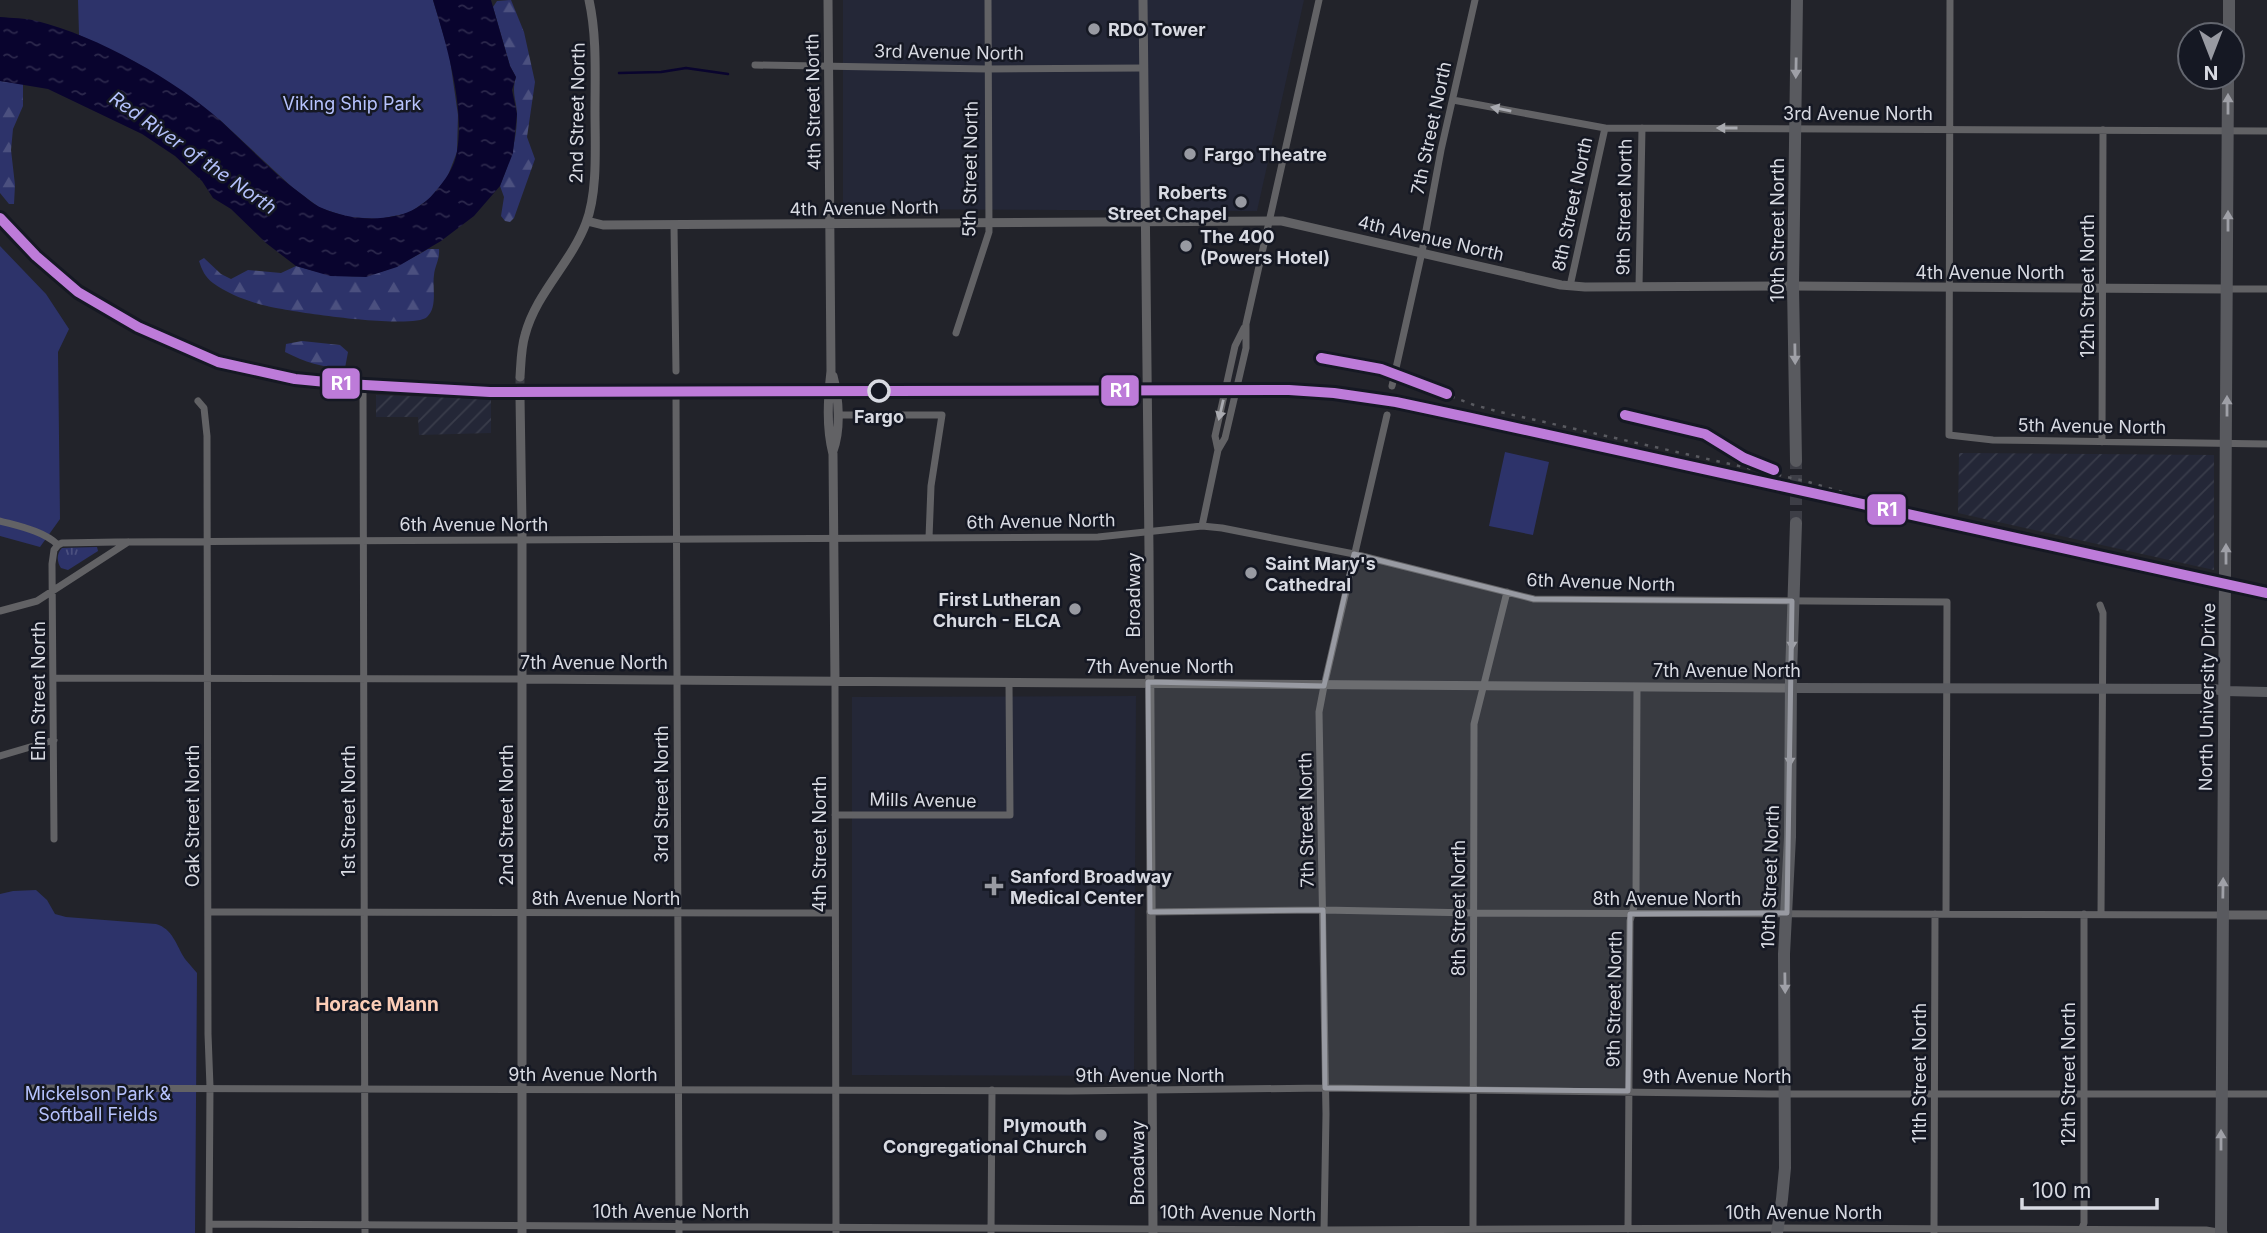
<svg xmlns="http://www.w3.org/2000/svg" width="2267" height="1233" viewBox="0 0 2267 1233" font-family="Inter,sans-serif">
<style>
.built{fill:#242737}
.industrial{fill:url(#industrial-furrows)}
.grass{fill:url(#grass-tufts)}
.forest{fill:url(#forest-firs)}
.park{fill:#2d336a}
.water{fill:url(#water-ripples)}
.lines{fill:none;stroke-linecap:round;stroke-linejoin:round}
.stream{stroke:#09042e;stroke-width:2.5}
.tertiary-tunnel{stroke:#3d3e46;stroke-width:9;stroke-dasharray:9 4.5;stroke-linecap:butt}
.primary-tunnel{stroke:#3d3e46;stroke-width:12;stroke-dasharray:12 6;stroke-linecap:butt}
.minor{stroke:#626265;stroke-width:7}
.tertiary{stroke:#626265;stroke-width:9}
.secondary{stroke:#5a5b60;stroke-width:10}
.primary{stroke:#595a5f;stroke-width:12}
.rail{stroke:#595a60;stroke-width:2.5;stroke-dasharray:3.5 7;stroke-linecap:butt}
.rail-1-casing{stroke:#151823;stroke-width:16}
.rail-1{stroke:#bd7bd9;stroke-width:10}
.oneway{fill:#9fa0a7}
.oneway2{fill:#a9aab0}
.marked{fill:#989aa2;fill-opacity:0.2;stroke:#989aa2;stroke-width:5;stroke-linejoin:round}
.poi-dot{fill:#989aa2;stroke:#151823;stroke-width:2.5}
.stop-dot{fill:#151823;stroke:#d8dae2;stroke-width:3.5}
.labels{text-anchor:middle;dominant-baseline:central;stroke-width:5;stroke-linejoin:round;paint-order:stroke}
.poi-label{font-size:18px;font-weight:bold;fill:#d8dae2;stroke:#151823;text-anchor:start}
.street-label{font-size:18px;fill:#d8dae2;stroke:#151823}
.park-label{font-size:18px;fill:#b7c3fe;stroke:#151823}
.stop-label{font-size:18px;font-weight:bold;fill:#d8dae2;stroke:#151823}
.water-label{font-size:19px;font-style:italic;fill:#b4c1fb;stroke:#151823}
.neighbourhood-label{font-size:19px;font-weight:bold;fill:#fbcdb7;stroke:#151823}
.line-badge{stroke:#151823;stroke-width:2.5}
.badge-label{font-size:19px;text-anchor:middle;font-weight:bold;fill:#fff}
</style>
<defs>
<pattern id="industrial-furrows" width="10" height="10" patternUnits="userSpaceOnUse" patternTransform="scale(1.75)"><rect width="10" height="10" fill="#242737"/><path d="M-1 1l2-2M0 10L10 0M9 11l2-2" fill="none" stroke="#393c4a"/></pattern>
<pattern id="grass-tufts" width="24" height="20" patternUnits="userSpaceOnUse" patternTransform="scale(1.75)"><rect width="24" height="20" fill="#2d336a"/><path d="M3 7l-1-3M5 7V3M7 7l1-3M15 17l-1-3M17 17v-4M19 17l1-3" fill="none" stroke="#4b507f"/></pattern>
<pattern id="forest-firs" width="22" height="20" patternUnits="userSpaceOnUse" patternTransform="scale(1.75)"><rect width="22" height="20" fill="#2d336a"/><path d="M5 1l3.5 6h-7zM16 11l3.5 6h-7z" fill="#4b507f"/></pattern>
<pattern id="water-ripples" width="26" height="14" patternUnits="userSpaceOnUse" patternTransform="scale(1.75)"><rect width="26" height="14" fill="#09042e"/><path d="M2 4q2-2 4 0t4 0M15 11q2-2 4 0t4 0" fill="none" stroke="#2c284c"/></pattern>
</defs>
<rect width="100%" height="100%" fill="#22232a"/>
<path class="built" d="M843 0H1304L1257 211 843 209Z
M1136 696 1134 1076 852 1075V697Z"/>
<path class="industrial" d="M376 395 491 399V433L419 435 418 417H376Z
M1959 453 2214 455V570L1958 513Z"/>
<path class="grass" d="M97 547 98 551 68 570 61 568C57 562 56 554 62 548Z"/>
<path class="forest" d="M511 0 524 32 535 82 527 137 535 159 514 218 510 222 505 221 501 216 504 197 500 186C509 163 517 141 517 116 517 100 511 94 516 77L510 66 493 7 497 1Z
M0 81 23 84V106L13 129 11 150 15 185 14 204H9L0 193Z
M428 249H439C440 259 435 265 434 275 432 287 438 307 427 317 413 330 291 312 267 306 249 302 228 294 213 283 205 277 202 270 199 261L204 258 221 274 231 279 248 270 281 273 296 266C355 283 375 280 428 249Z
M302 341 340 345 348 352 345 368C322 368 305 362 285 352L286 344Z"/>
<path class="park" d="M78 0H433L449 53 458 115 457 152 447 178 429 199 409 213 379 219 348 217 320 208 293 188 220 120 135 62 79 35Z
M0 246 46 294 69 329 58 352 60 519 40 547 0 536Z
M1505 452 1549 462 1533 535 1489 526Z
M36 890 47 900 55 914 66 917 156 924C173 929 176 945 185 959 189 964 193 968 197 973L195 1233H0V894L13 891Z"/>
<path class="water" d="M433 0H491L510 66 516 77 512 90 517 114 513 153 500 186 474 216 441 241 397 267 366 277 330 276 296 266 266 243 231 209 213 198 202 181 175 156 142 134 48 89 0 81V17C12 18 25 18 37 21 97 36 176 80 222 122 248 146 272 172 300 193 307 198 314 205 322 208 345 218 371 221 395 216 411 213 424 205 435 192 445 180 455 167 457 151 465 106 446 43 433 0Z"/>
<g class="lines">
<path class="stream" d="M619 73 661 72 686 68 728 74"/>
<path class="tertiary-tunnel" d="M520 397V377"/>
<path class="primary-tunnel" d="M1796 523V461"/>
<path class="minor" d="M1950 0 1949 435 1993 440 2267 444
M755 65 987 69 1143 68
M1453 100 1605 128 2267 131
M674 225 676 371
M1570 286 1605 128
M1639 287 1642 128
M2227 289H2267
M956 333 989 232 988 0
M1392 386 1422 252 1441 150 1475 0
M363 388 365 1233
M676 396 679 1233
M198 401 204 408 207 436 208 1034 210 1087 209 1233
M838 415H942L931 486 929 538
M2102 442 2103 130
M1218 450 1215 436 1235 346 1244 328
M0 521C18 526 44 531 58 545
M1202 526 1218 450 1225 438 1246 348V324L1319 0
M58 545 62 543 116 542 1098 537 1202 526 1222 528 1354 554 1534 599 1947 602 1946 914
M2100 605 2103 613 2101 914
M0 611 37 601 128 542
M53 678 521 679
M835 682 836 1233
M0 756 54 740
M835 815H1010L1009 683
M54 839 52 564 54 550 58 545
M208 912 835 913
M1150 912 1323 910 1474 913 2223 915
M33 1088 1069 1091 1325 1088 1771 1094H2267
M209 1224 1324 1230 1778 1228 2206 1230 2224 1233
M1473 1228 1474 724 1507 592
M1628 1229 1630 921 1636 899 1637 687
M2081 1231 2084 1223V914
M1324 1232 1326 1114 1319 712 1324 686 1387 415
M1934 1232 1935 914
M991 1233 992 1090"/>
<path class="tertiary" d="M828 0 831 371C828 398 826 427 833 454L835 682
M1143 0 1149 551 1153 1233
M587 221 603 225 1282 221 1561 285 1585 287 1793 286 2227 289
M833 376C839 399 841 429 833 451
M520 377C521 363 521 348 525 335 536 293 571 263 586 223 598 192 595 145 595 112 595 74 597 36 589 0
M520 397 522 525V1233
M521 679 1791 688
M2223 915H2267"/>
<path class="secondary" d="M1791 688 2214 689 2225 691 2267 692"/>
<path class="primary" d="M2229 35V0
M1796 461 1793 286 1797 0
M1777 1233 1782 1199 1785 1168 1784 954 1790 837 1791 676 1796 523
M2221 1233 2228 77"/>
<path class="rail" d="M1321 358 1381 369 1474 405 1500 412 1805 481 1872 501 1958 519 2044 544
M1625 415 1705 434 1755 463"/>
<g class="rail-1-casing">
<path id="rail-1" d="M0 218 36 256 78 292 138 327 218 362 295 379 347 384 490 392 1289 390 1334 393 1396 402 1471 418 2267 593
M1321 358 1381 369 1447 394
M1625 415 1705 434 1744 458 1774 470"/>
</g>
<use href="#rail-1" class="rail-1"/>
</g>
<defs><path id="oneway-solid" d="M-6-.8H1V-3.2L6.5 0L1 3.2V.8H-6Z" transform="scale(1.75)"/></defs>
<g class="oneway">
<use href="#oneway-solid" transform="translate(1796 68) rotate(91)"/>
<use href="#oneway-solid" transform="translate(2228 104) rotate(-90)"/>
<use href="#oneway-solid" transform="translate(2228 221) rotate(-90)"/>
<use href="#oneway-solid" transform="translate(1795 354) rotate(89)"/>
<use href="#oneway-solid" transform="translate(2227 406) rotate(-90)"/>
<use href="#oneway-solid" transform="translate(2226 554) rotate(-90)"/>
<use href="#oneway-solid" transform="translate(1792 640) rotate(91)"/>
<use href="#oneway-solid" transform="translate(1790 756) rotate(90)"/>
<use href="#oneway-solid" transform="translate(2223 888) rotate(-89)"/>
<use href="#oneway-solid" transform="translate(1785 983) rotate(89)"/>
<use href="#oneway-solid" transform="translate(2221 1140) rotate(-90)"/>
</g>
<g class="oneway2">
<use href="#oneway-solid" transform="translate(1501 109) rotate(-169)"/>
<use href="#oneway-solid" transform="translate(1727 128) rotate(180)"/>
<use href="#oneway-solid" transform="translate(1221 410) rotate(103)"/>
</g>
<path class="marked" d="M1354 554 1534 599 1792 601 1787 913 1630 914 1628 1091 1325 1088 1323 910 1150 912 1148 682 1324 686Z"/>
<g class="poi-dot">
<circle cx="1094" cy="29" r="7"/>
<circle cx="1190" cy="154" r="7"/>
<circle cx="1241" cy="202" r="7"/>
<circle cx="1186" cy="246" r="7"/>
<circle cx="1251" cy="573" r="7"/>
<circle cx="1075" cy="609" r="7"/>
<path d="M990.5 875.5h7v7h7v7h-7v7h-7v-7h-7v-7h7z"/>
<circle cx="1101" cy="1135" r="7"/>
</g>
<circle class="stop-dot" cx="879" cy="391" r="10"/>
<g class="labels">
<g class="poi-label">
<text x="1108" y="29">RDO Tower</text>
<text x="1204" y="154">Fargo Theatre</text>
<text x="1227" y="192" text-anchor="end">Roberts<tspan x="1227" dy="21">Street Chapel</tspan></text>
<text x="1200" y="236">The 400<tspan x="1200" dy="21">(Powers Hotel)</tspan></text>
<text x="1265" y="563">Saint Mary's<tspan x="1265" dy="21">Cathedral</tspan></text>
<text x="1061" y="599" text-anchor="end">First Lutheran<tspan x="1061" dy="21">Church - ELCA</tspan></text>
<text x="1010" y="876">Sanford Broadway<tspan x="1010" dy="21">Medical Center</tspan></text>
<text x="1087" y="1125" text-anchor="end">Plymouth<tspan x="1087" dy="21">Congregational Church</tspan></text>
</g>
<g class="street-label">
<text transform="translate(949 52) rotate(1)">3rd Avenue North</text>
<text transform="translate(813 102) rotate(-91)">4th Street North</text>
<text transform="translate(577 113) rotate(-89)">2nd Street North</text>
<text x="1858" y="113">3rd Avenue North</text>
<text transform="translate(1431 128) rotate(-78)">7th Street North</text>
<text transform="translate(970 169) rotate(-89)">5th Street North</text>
<text transform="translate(1572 204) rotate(-78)">8th Street North</text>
<text transform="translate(1624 207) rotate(-89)">9th Street North</text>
<text transform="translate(864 208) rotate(-1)">4th Avenue North</text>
<text transform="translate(1777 230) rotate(-90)">10th Street North</text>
<text transform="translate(1431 238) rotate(13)">4th Avenue North</text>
<text x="1990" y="272">4th Avenue North</text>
<text transform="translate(2087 286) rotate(-90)">12th Street North</text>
<text transform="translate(2092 426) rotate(1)">5th Avenue North</text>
<text transform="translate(1041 521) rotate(-1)">6th Avenue North</text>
<text x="474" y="524">6th Avenue North</text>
<text transform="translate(1601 582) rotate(2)">6th Avenue North</text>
<text transform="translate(1133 595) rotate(-90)">Broadway</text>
<text x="594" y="662">7th Avenue North</text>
<text x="1160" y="666">7th Avenue North</text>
<text x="1727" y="670">7th Avenue North</text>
<text transform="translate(38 691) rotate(-90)">Elm Street North</text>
<text transform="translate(2207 697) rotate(-89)">North University Drive</text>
<text transform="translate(661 794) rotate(-90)">3rd Street North</text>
<text transform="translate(923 800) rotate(1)">Mills Avenue</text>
<text transform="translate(348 811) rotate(-90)">1st Street North</text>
<text transform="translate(506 815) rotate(-90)">2nd Street North</text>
<text transform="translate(192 816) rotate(-90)">Oak Street North</text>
<text transform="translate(1306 820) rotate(-91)">7th Street North</text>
<text transform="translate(819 844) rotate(-90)">4th Street North</text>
<text transform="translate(1770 877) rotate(-88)">10th Street North</text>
<text x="606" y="898">8th Avenue North</text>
<text x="1667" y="898">8th Avenue North</text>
<text transform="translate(1458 908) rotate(-90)">8th Street North</text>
<text transform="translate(1614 999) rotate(-89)">9th Street North</text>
<text transform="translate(1919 1073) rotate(-90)">11th Street North</text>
<text x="583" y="1074">9th Avenue North</text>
<text transform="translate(2068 1074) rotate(-90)">12th Street North</text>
<text x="1150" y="1075">9th Avenue North</text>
<text x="1717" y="1076">9th Avenue North</text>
<text transform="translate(1137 1163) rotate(-90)">Broadway</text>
<text x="671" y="1211">10th Avenue North</text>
<text x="1804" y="1212">10th Avenue North</text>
<text transform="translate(1238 1213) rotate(1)">10th Avenue North</text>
</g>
<g class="park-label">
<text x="352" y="103">Viking Ship Park</text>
<text x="98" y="1093">Mickelson Park &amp;<tspan x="98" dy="21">Softball Fields</tspan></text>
</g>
<g class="stop-label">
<text x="879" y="416">Fargo</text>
</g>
<g class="water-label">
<text transform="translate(193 153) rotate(35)">Red River of the North</text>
</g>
<g class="neighbourhood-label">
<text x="377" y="1004">Horace Mann</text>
</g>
</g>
<g class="line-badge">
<rect x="321" y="367" width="40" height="33" rx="7" fill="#bd7bd9"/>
<rect x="1100" y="374" width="40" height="33" rx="7" fill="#bd7bd9"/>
<rect x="1866" y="493" width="41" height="33" rx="7" fill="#bd7bd9"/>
</g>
<g class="badge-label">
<text x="341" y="390">R1</text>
<text x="1120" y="397">R1</text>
<text x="1887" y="516">R1</text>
</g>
<g transform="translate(2211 56) rotate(180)"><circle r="33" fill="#151823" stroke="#63666f" stroke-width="2"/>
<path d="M0-5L12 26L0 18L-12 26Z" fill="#989aa2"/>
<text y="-10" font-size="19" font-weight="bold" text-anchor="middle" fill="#d8dae2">N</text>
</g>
<path d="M2022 1198v10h135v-10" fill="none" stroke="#d8dae2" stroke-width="3.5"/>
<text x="2032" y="1198" font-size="21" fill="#d8dae2" stroke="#151823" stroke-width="5" paint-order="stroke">100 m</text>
</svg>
